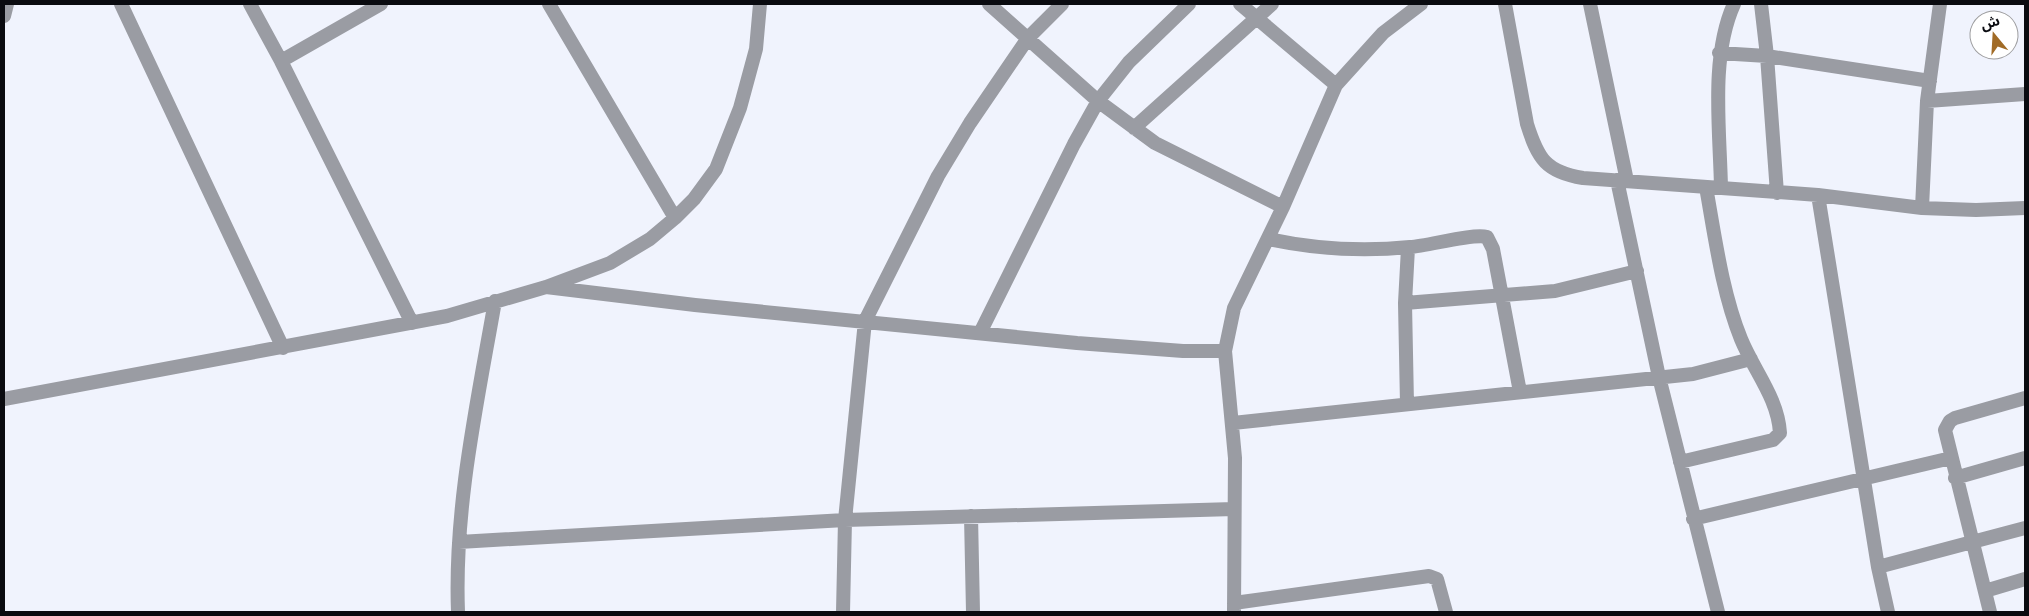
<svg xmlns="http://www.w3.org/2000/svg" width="2029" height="616" viewBox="0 0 2029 616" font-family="Overpass,'Noto Sans Arabic',sans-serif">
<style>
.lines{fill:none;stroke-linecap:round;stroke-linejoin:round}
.minor{stroke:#9a9ca3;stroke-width:14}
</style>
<rect width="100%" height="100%" fill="#f0f3fd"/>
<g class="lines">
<path class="minor" d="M121 4 283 348
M250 4 281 61 412 323
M549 4 675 218
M989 4 1098 101 1155 143 1283 207
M1240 4 1336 85
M1505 4 1527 124C1538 159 1546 172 1583 178L1818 195 1922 208 1976 210 2025 208
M1590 4 1627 181
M1761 4 1767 56 1777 193
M4 16 7 4
M1719 53 1767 56 1930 81
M281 61 381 4
M1927 101 1940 4
M1134 128 1272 4
M1617 180 1659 377 1718 612
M1721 188C1720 130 1710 57 1734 4
M1818 195 1878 567 2025 528
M1922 208 1927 101 2025 94
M1268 239C1315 249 1362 252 1410 247 1428 246 1473 233 1487 237L1493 249 1520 392
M1408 248 1405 303 1555 291 1637 271
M546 287 695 305 1077 343 1183 351H1225L1234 308 1283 207 1336 85 1383 33 1421 4
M1405 303 1407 404
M980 333 1074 144 1098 101 1129 62 1189 4
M1225 351 1235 458 1234 612
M4 399 447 316 546 287 610 263 650 239 675 218 694 199 716 169 740 108 756 49 760 4
M1233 423 1693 374 1751 359
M1680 462 1773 440 1780 433C1778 398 1754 371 1741 339 1722 292 1715 237 1706 187
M1955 478 2025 458
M971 516 973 612
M1693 519 1951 458
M459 542 845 520 1234 509
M1878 567 1888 612
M1985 591 2025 579
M1234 603 1429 576 1437 579 1446 612
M458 612C454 508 477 404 495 301
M843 612 845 520 865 321 938 176 970 123 1028 38 1062 4
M1990 612 1945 430 1950 421 1955 418 2025 398"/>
</g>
<rect width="2029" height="616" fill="none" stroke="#0a0b10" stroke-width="10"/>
<g transform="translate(1994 35) rotate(342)"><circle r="24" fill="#ffffff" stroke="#9d9d9f"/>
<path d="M0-4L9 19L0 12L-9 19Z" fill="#a16b26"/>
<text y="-8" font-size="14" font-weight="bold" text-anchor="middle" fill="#0a0b10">ش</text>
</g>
</svg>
